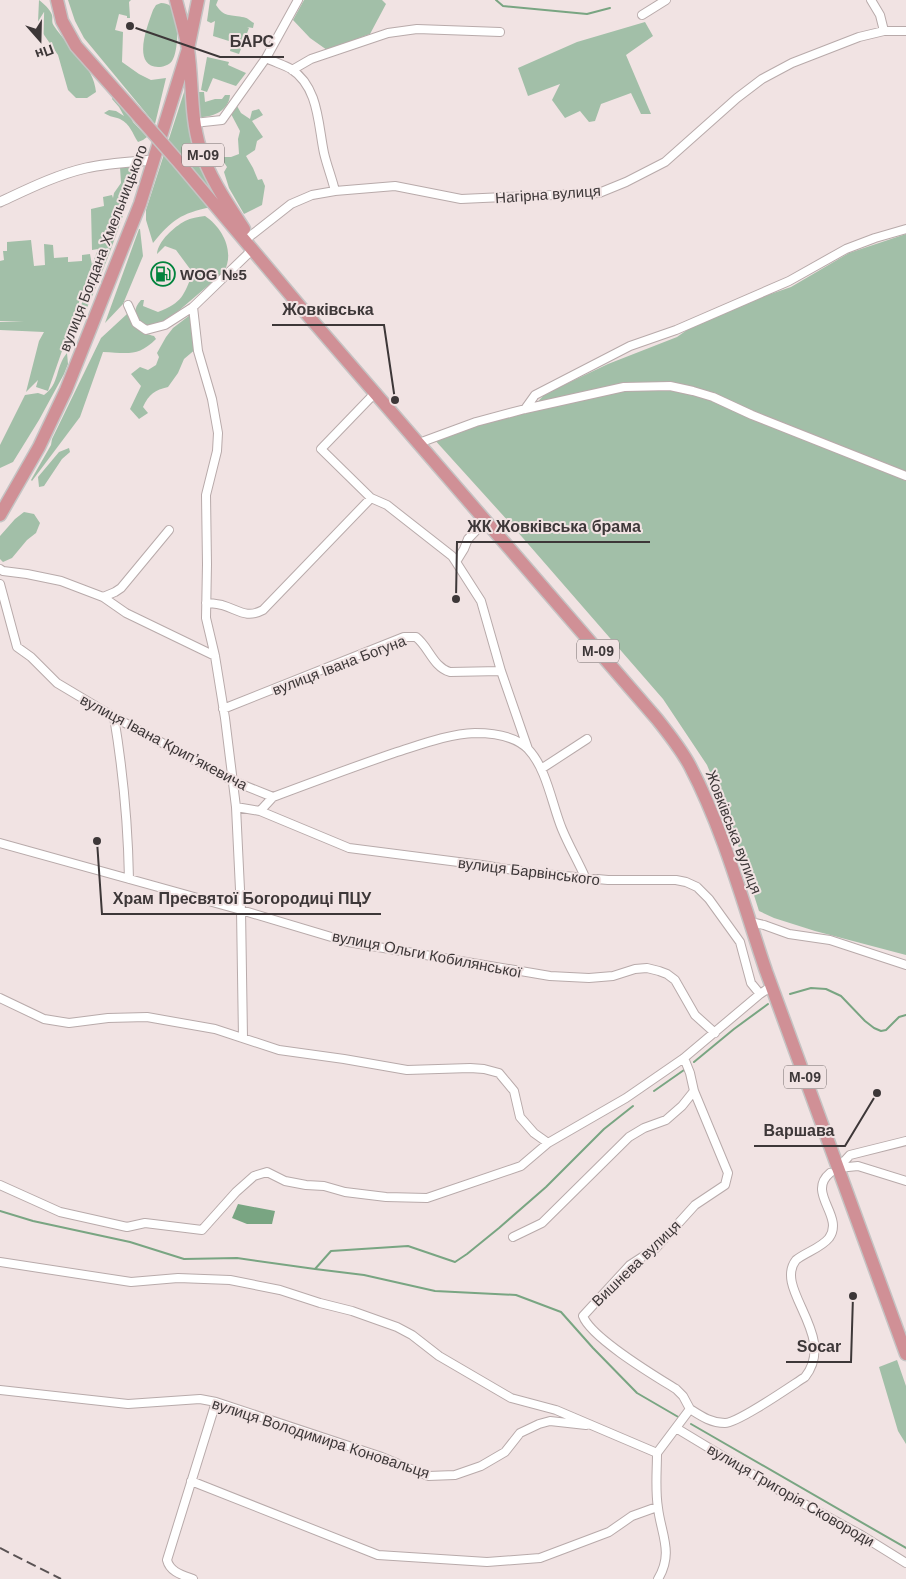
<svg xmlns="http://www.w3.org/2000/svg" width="906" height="1579" viewBox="0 0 906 1579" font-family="Helvetica,sans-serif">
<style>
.green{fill:#a2bfa8}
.water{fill:#79a582}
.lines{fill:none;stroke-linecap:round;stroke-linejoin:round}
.stream{stroke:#79a582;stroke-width:2}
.minor-casing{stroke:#b8aaaa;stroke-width:10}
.tertiary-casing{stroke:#b8aaaa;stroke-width:11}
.trunk-casing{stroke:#c5c3c3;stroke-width:15}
.minor{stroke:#fff;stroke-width:8}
.tertiary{stroke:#fff;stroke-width:9}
.trunk{stroke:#d09096;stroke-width:12}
.rail{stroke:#5a5354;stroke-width:2;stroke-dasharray:10 5;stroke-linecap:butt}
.trunk-bridge-casing{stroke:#c5c3c3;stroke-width:15;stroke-linecap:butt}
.trunk-bridge{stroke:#d09096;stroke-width:12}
.labels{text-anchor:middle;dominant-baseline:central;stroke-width:4;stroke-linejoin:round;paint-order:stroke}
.shield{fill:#f1e3e3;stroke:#736b6b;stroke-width:1}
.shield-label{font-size:14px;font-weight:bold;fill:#3d3738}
.street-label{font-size:15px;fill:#3d3738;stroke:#f1e3e3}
.poi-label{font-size:15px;font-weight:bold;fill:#3d3738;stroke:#f1e3e3;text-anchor:start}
.leader{fill:none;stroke:#3d3738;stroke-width:2}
.callout-dot{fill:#3d3738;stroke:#f1e3e3;stroke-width:2}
.callout-label{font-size:16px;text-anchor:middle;font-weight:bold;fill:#3d3738;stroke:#f1e3e3;stroke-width:4;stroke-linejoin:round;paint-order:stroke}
</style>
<rect width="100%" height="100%" fill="#f1e3e3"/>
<path class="green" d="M39 0C44 4 50 9 52 15 53 19 51 22 54 26 68 47 94 66 96 92L87 98H76L68 90 58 55 42 32 38 22Z
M68 0H131L129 2 130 18H127V16L119 14 115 30 123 32 122 62 139 74 151 80 166 78 155 124 84 38 75 21Z
M210 0H218L216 5C225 18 229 14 242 17 247 17 250 21 254 23L253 28 247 27 249 28 239 54 230 51 232 42 213 36 215 21 211 23 207 21Z
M304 0H382L386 4 370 34 327 50 310 38 293 20Z
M161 3C165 3 169 4 171 7 179 17 179 50 172 61 169 65 163 67 158 67 131 66 148 24 153 10L156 5Z
M645 22 653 36 626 55 651 114H641L631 93 601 104 595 121 589 122 580 111 565 118 552 100 560 84 528 96 518 68 577 42Z
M207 57 229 62 228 65 246 73 236 86 213 78 207 92 201 90Z
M187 83 189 114 228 214 177 150 172 163 211 207C180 214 173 219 153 243L146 220V210Z
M198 92H204L205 102 215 99H222L225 95H230C229 110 214 117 200 117Z
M114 94 125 106 133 122 147 137 143 140 138 142C132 133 131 125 120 119 115 117 110 117 104 113L109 110 116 111 124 116 119 107 112 99Z
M237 106 241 113 250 119 252 111 259 109 263 115 252 121 263 137 257 141 255 150 246 156 253 168 258 180 262 179 265 186 262 205 244 214 229 188 224 172 227 167 221 158 224 157H231L239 154 238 139 240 131 230 112Z
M120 167H132L136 175C119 231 98 287 72 340L92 265 48 391 36 387 38 380 26 392 39 341 44 332 0 330V322L24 321H0V261L4 260 3 251H7V242L31 240 34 266 45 265 44 244 53 245 54 258 68 257V262L82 261V255L90 254 92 265 98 249 92 250 91 209 104 206 103 197 112 195 113 198 114 193 121 183Z
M205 216C223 228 235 252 224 272L169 319 157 325 146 327C135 320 131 311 141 300H144L143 306 158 312C183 302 183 296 193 273L176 250 165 246 157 254C158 241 174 227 185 221 191 218 198 217 205 216Z
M139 229H140L143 256 123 304 105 323Z
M906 234V955L815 931 774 918 759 911 732 826 707 765 663 699 509 522 433 438 528 412 545 394 608 364 677 337 707 316 791 287 849 253Z
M127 314 129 316C131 329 143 333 154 336L156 339C138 357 128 353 103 352L80 417 32 481 31 480 51 445 52 439 101 338Z
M190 315 194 326 197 348 184 359 178 373 168 387C155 390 149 394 143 407L148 413 139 419 130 409 141 386 131 374 140 367 148 370 156 365 159 357 157 353 166 337 173 328Z
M67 353 68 364 64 374 39 420 13 462 0 468V445L25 395 38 393 44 395C60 384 55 367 67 353Z
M69 448 70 452 62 459 44 486 39 487 38 477 59 452Z
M24 512 34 514 40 523 36 533 27 540 12 558 3 562 0 559V536L15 519Z
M897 1360 906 1386V1444L898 1431 879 1367Z"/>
<path class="water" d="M238 1204 275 1211 272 1224H247L232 1218Z"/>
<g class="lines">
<path class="stream" d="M496 0 503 6 587 14 610 8
M790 994 811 988 826 989 841 996 865 1021 874 1028 881 1031 886 1030 899 1017 906 1015
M694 1062 734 1029 768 1004
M654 1091 684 1070
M0 1211 33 1221 130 1242 184 1259 237 1258 315 1269 331 1251 408 1246 455 1262 467 1254 499 1228 546 1187 604 1129 633 1106
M315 1269 364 1275 435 1291 516 1295 561 1312 593 1348 637 1393 680 1418
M691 1424 906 1548"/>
<g class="minor-casing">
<path id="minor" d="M871 0 880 15 884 31
M642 15 666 0
M266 58C274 62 284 65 291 69 319 87 318 125 324 153 327 166 332 178 335 191
M292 70 311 59 388 33 417 29 500 32
M194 123 222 120 266 58 298 0
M249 237 291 204 312 195 335 191 395 186 461 199 599 193 626 182 665 162 737 98 762 79 792 63 859 37 884 31H906
M128 305 136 323 146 330 165 325 193 307 253 249
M193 307 198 351 212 399 218 433 217 451 206 495 207 564 206 618 215 656 225 718 236 807 241 910 243 1038
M375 393 321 449 371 498 387 505 452 556 456 562
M525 409 535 395 630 346 676 330 789 281 846 249 875 238 906 229
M419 443 476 422 525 409 624 387 670 386 693 391 713 397 752 415 906 476
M485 521 468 539 464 549 456 562 481 601 501 671 528 749
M0 569 3 571 27 574 61 581 103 597 126 613 215 656
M0 584 17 647 31 657 57 683 114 717 233 781 273 797C313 782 353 767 394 753 420 745 448 734 475 733 494 733 515 736 528 749 547 769 552 805 562 829 569 846 578 861 585 877
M103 597 115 592 121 588 169 530
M206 603C211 603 217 604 222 605 239 610 246 619 263 610L371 498
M223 709 404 637H416C429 647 433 667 450 672L501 671
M114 717C123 771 128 825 129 879
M541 769 587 739
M273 797 260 811 349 848 482 865 532 873 608 880H676L686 882 697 887 709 899 740 942 751 983 760 994
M236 807 260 811
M0 843 241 910 348 942 550 976 589 978 613 976 635 969 647 968 659 971 667 974 675 980 695 1015 715 1033
M751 922 764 925 789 934 830 940 906 965
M0 998 44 1019 69 1023 108 1018 147 1017 215 1029 279 1050 344 1059 407 1070 470 1068 484 1069 499 1073 514 1091 520 1117 534 1133 548 1143
M684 1058 690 1073 694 1091 728 1173 725 1185 695 1205 656 1248 630 1265 583 1316C591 1338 655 1376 676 1389L683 1396 690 1409
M838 1168 850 1155 906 1141
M838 1168 858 1166 906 1181
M0 1185 60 1212 127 1227 145 1223 202 1230 236 1192 254 1176 267 1172 285 1181 306 1185 324 1186 345 1192 386 1197 427 1198 521 1166 548 1143 626 1098 684 1058 760 994 772 986
M513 1237 542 1223 629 1137 644 1128 666 1120 682 1106 694 1091
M0 1262 131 1282 178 1278 230 1280 280 1290 320 1303 352 1311 397 1327 412 1335 439 1356 511 1398 556 1410 657 1453
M0 1390 128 1404 200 1399 216 1402 382 1457 428 1476 455 1475 481 1466 505 1452 520 1433 539 1424 550 1421 586 1425
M690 1409C701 1416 711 1423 725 1423 738 1423 791 1386 805 1377 838 1335 773 1289 796 1260 806 1252 821 1248 829 1238 845 1216 806 1193 830 1173
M676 1428 777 1489 861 1535 906 1563
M657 1453C657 1471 655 1490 658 1508 661 1534 674 1553 658 1579
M657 1453 690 1409
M191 1481 378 1555 487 1562 540 1558 609 1532 632 1516 657 1507
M193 1579C182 1575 170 1572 167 1560L216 1402"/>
</g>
<g class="tertiary-casing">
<path id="tertiary" d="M0 202C28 189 56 175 86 168 108 163 132 162 154 160"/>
</g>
<g class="trunk-casing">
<path id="trunk" d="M57 0 62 21 76 46 141 119
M176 0C180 16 185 32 188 49 193 82 190 115 200 148 209 177 227 203 244 229
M176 159 304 311 657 719C669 734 681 749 690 766 724 831 743 903 766 971L906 1354
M0 515 39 447 66 390 140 204 188 49 198 0"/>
</g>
<use href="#minor" class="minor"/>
<use href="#tertiary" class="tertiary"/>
<use href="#trunk" class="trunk"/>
<path class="rail" d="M0 1548 61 1579"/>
<g class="trunk-bridge-casing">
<path id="trunk-bridge" d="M141 119 176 159"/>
</g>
<use href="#trunk-bridge" class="trunk-bridge"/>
</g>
<defs>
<g id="fuel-ring" transform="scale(1.25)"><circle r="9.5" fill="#f1e3e3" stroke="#02833d" stroke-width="1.5"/><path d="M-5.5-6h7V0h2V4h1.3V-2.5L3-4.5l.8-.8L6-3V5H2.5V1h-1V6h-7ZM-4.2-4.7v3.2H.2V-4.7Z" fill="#02833d"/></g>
</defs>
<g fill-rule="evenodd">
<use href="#fuel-ring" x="163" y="274"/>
</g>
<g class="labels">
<g class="shield">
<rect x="182" y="143.5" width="42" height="23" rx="4"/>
<rect x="577" y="639.5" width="42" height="23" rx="4"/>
<rect x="784" y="1065.5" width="42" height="23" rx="4"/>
</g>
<g class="shield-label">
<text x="203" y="155">М-09</text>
<text x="598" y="651">М-09</text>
<text x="805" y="1077">М-09</text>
</g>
<g class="street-label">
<text transform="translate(548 194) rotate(-4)">Нагірна вулиця</text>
<text transform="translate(103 248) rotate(-69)">вулиця Богдана Хмельницького</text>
<text transform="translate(339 665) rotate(-21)">вулиця Івана Богуна</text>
<text transform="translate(164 742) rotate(28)">вулиця Івана Крипʼякевича</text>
<text transform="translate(734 832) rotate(69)">Жовківська вулиця</text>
<text transform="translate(529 871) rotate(7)">вулиця Барвінського</text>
<text transform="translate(427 954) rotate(11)">вулиця Ольги Кобилянської</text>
<text transform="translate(636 1263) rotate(-44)">Вишнева вулиця</text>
<text transform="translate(321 1438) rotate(18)">вулиця Володимира Коновальця</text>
<text transform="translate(791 1495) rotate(30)">вулиця Григорія Сковороди</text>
</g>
<g class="poi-label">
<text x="180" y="274">WOG №5</text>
</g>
</g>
<path class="leader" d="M130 26L220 57H284M395 400L384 325H272M456 599L457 542H650M97 841L102 914H381M877 1093L845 1146H754M853 1296L851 1362H786"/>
<g class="callout-dot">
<circle cx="130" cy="26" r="5"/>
<circle cx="395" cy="400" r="5"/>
<circle cx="456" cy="599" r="5"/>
<circle cx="97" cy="841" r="5"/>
<circle cx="877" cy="1093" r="5"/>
<circle cx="853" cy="1296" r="5"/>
</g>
<g class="callout-label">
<text x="252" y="47">БАРС</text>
<text x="328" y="315">Жовківська</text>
<text x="554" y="532">ЖК Жовківська брама</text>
<text x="242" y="904">Храм Пресвятої Богородиці ПЦУ</text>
<text x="799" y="1136">Варшава</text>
<text x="819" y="1352">Socar</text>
</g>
<g transform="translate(40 40) rotate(160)" stroke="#f1e3e3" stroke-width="4" paint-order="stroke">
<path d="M0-4L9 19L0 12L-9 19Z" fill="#3d3738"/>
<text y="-8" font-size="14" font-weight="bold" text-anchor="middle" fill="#3d3738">Пн</text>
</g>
</svg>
